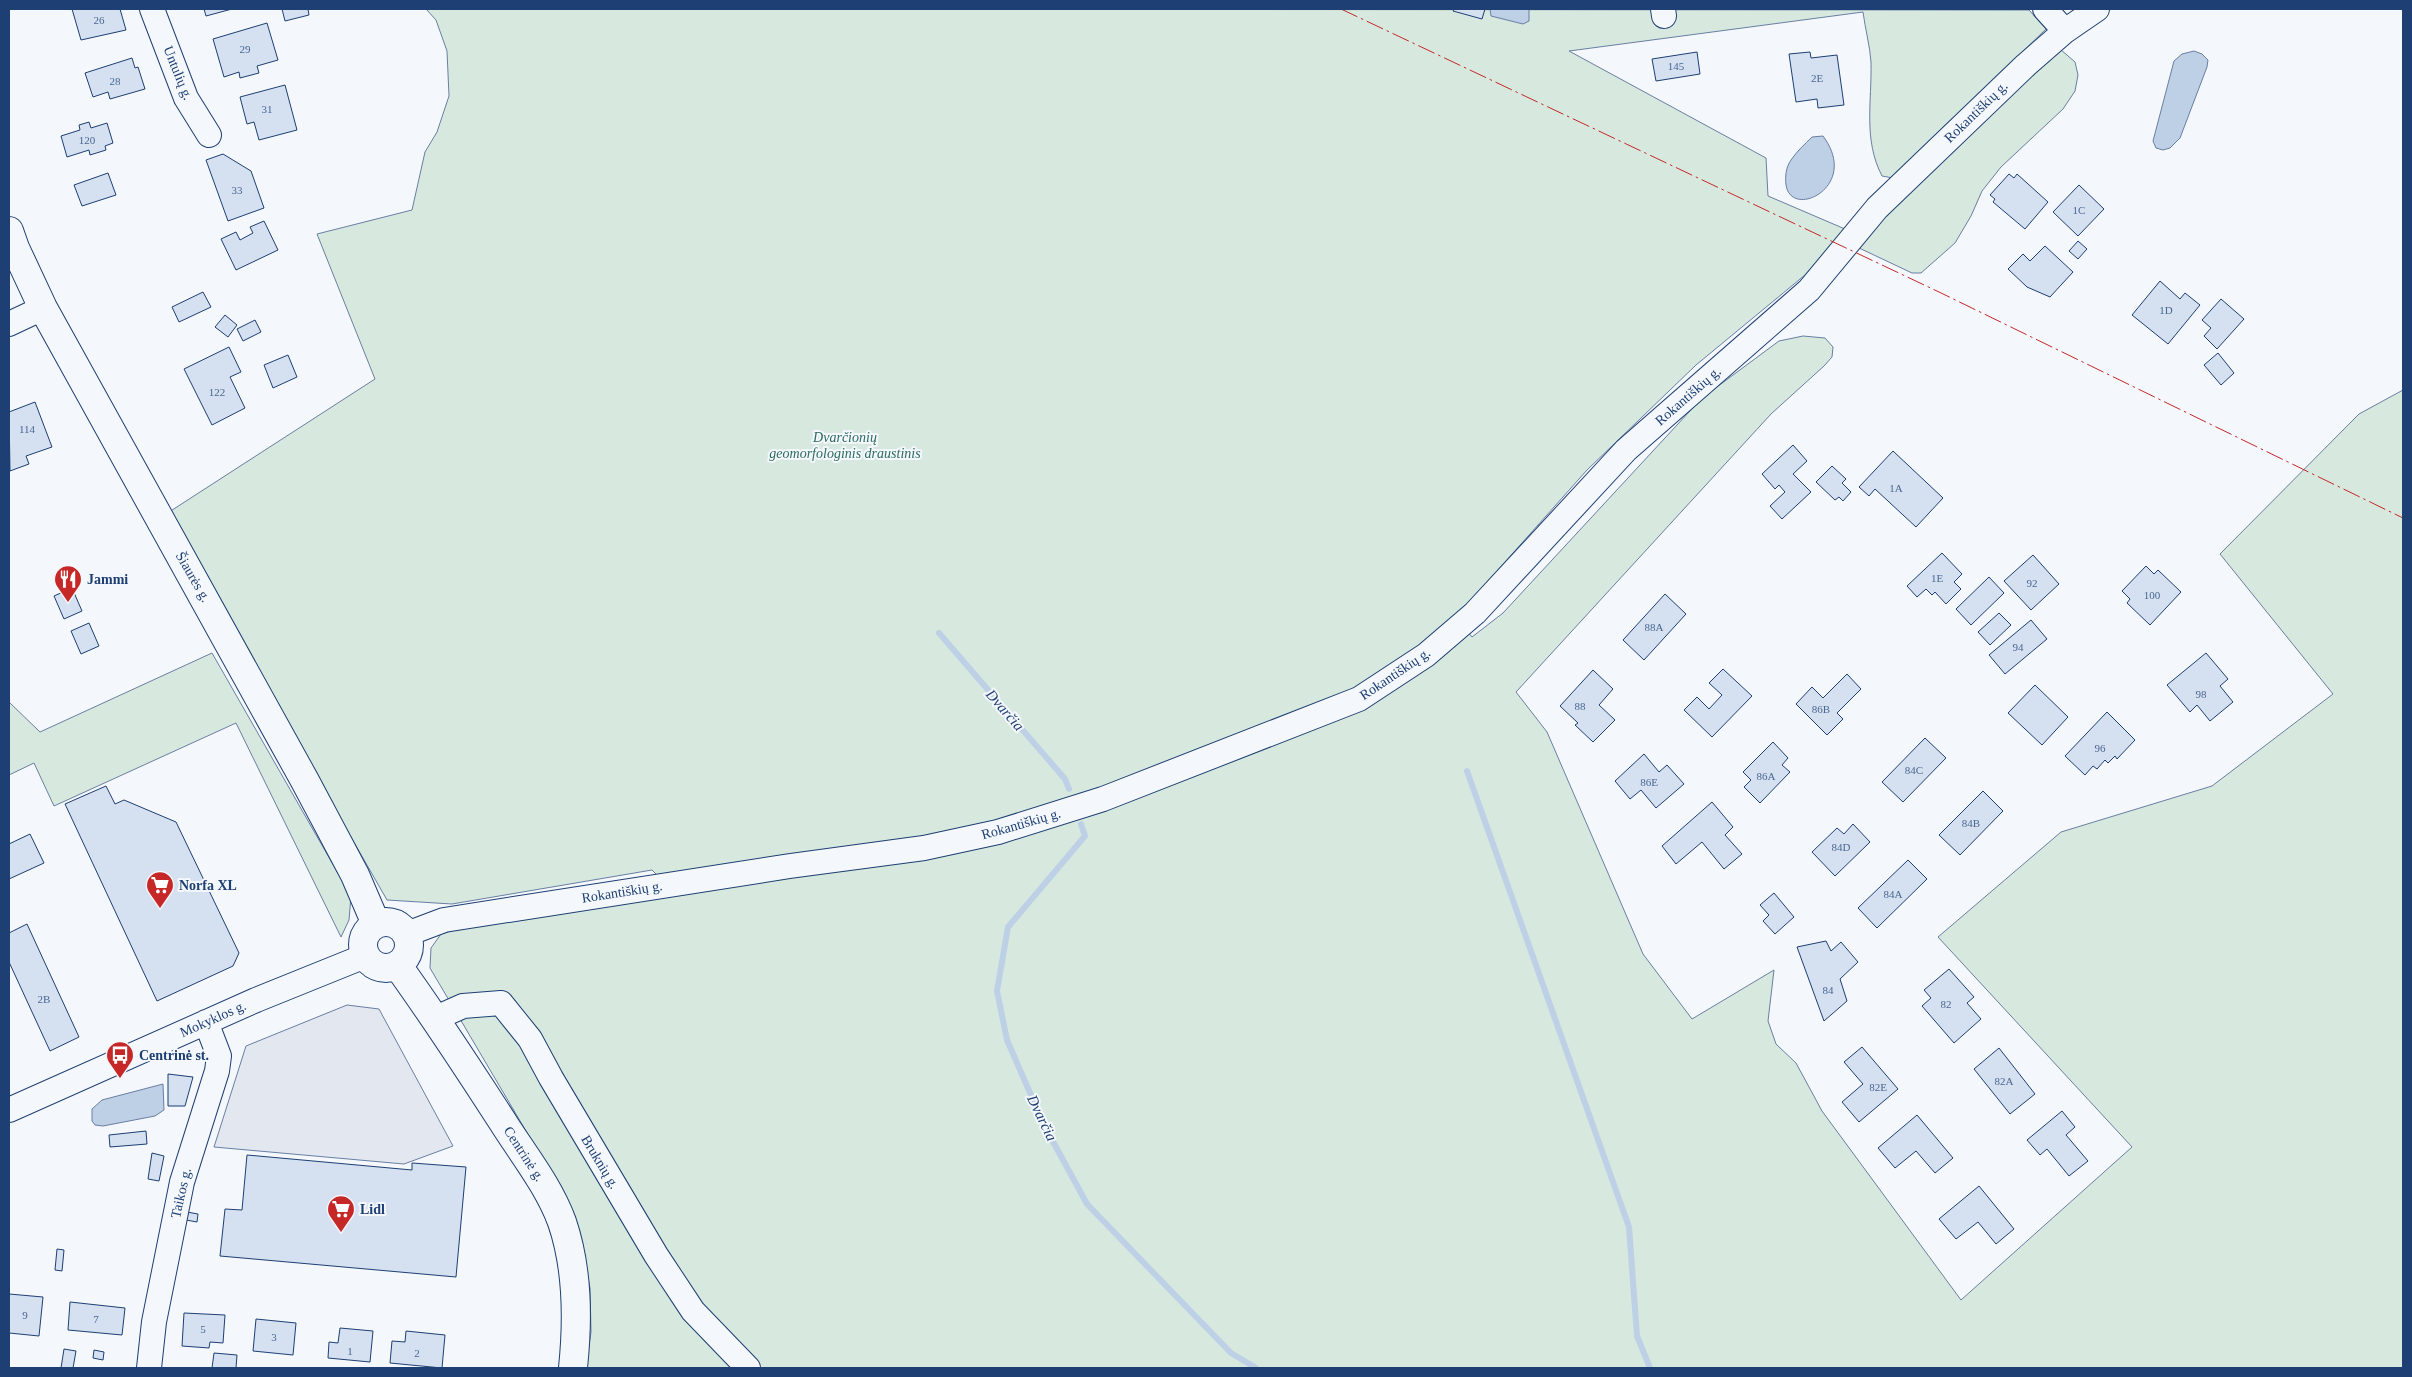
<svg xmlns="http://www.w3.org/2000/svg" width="2412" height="1377" viewBox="0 0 2412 1377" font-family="Georgia,serif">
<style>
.green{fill:#d7e8df;stroke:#687fa3}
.parking{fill:#e3e8f0;stroke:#687fa3}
.water{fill:#bed0e5;stroke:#687fa3}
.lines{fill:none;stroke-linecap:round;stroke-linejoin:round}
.stream{stroke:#bed0e5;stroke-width:6}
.building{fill:#d5e0f0;stroke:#1d3f73}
.minor-casing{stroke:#1d3f73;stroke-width:26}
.major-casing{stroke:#1d3f73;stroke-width:30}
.minor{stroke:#f4f7fb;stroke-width:24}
.major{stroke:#f4f7fb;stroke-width:28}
.power{stroke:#c62828;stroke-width:1;stroke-dasharray:18 4 2.5 4;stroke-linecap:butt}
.labels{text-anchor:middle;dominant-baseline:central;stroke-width:4;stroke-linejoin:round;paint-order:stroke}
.number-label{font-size:11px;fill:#4b6792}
.street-label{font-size:14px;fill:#1d3f73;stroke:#f4f7fb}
.park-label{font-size:14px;font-style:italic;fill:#2c6c60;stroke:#f4f7fb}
.poi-label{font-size:14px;font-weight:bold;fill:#1d3f73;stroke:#f4f7fb;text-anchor:start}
.water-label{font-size:15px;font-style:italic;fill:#1d3f73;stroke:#f4f7fb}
</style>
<rect width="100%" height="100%" fill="#f4f7fb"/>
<path class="green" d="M426 9 2029 10 2046 29 1893 178 1882 176C1863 139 1872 102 1871 62 1870 46 1865 28 1863 12L1569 51 1766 158 1768 196 1845 229 1805 275 1696 365 1587 470 1456 617 1472 637 1503 613 1702 398 1779 341 1803 336 1825 338 1833 347 1832 357 1824 366 1771 414 1516 692 1547 732 1643 954 1692 1019 1774 970 1768 1021 1776 1044 1796 1063 1822 1111 1961 1300 2132 1147 1938 937 2061 832 2212 786 2333 694 2220 554 2359 414 2403 390V1368H586L591 1332 590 1288 582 1248 536 1148 430 968 431 948 441 934 483 922 673 891 652 870 452 904 387 900 166 514 375 379 317 234 412 210 425 152 437 132 449 96 447 51 436 20Z
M2060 49 2075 62 2078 75 2075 91 2063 109 2001 167 1982 191 1971 216 1955 243 1921 273H1912L1857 247 1881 214Z
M212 653 351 896 349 920 341 937 236 723 54 806 34 763 9 775V702L40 732Z"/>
<path class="parking" d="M347 1005 379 1009 453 1146 404 1164 214 1147 246 1046Z"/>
<path class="water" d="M1490 9H1529V21L1523 24 1491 16Z
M2194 51 2202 54 2208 60 2207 67 2180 138 2170 148 2163 150 2156 148 2153 141 2174 61 2182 54Z
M1823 136C1861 187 1791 220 1786 185 1785 176 1786 167 1791 160 1797 151 1805 144 1812 137Z
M163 1084 164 1110 155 1116 103 1126 95 1125 92 1121V1109L102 1100Z"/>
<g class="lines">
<path class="stream" d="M939 633 1065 779 1069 789
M1467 771 1629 1227 1637 1336 1650 1368
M1081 824 1085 836 1008 927 997 991 1007 1040 1044 1125 1087 1204 1231 1353 1256 1368"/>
</g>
<path class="building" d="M72 9H120L126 30 81 40Z
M204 9H232L206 16Z
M282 9H308L309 15 285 21Z
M1454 9H1485L1482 19 1453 11Z
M267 23 278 60 257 66 259 73 240 78 239 72 224 77 213 39Z
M1697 52 1700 74 1656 81 1652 59Z
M1810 52 1811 58 1837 55 1844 105 1818 108 1817 99 1796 102 1789 54Z
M132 58 135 68 138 67 145 89 110 99 108 92 93 97 85 73Z
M285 85 297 130 259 140 254 122 247 124 240 97Z
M89 122 91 128 107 123 113 143 105 146 106 150 90 155 89 150 67 157 61 136 80 130 79 125Z
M223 154 251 171 264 208 228 221 206 160Z
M108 173 116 195 82 206 74 185Z
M2009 174 2014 178 2017 174 2048 202 2025 229 1993 202 1995 199 1990 195Z
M2079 185 2104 209 2078 236 2053 212Z
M264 221 278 250 236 270 221 239 236 232 240 240 253 233 250 227Z
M2078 241 2087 249 2078 259 2069 251Z
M2045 246 2073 272 2050 297 2027 287 2008 269 2023 254 2030 261Z
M2160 281 2180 299 2185 293 2200 305 2168 344 2132 315Z
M203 292 211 307 179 322 172 307Z
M2221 299 2244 319 2217 349 2204 336 2211 328 2202 320Z
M225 315 237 325 228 337 215 327Z
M255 320 261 332 243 341 237 329Z
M229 347 241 372 230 377 245 408 212 425 184 369Z
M2218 353 2234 373 2221 385 2204 365Z
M288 355 297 377 273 388 264 365Z
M35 402 52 447 26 456 29 464 10 471 9 412Z
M1793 445 1807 461 1793 474 1811 492 1782 519 1770 506 1785 492 1779 485 1775 489 1762 474Z
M1893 451 1943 498 1916 527 1875 489 1869 496 1859 487Z
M1832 466 1846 479 1842 483 1851 492 1843 501 1839 497 1835 500 1816 482Z
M1942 553 1962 574 1954 582 1961 589 1946 604 1935 592 1932 595 1926 589 1917 597 1907 586Z
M2033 555 2059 584 2031 610 2004 581Z
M2146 566 2154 574 2158 570 2181 592 2150 625 2127 603 2130 599 2122 591Z
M1989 577 2004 593 1971 625 1956 609Z
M72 588 82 611 64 619 54 596Z
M1665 594 1686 614 1644 660 1623 640Z
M1999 613 2011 625 1990 645 1978 632Z
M2031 620 2047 639 2005 674 1989 655Z
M89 623 99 646 81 654 71 631Z
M2206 653 2228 679 2220 686 2233 702 2210 721 2197 705 2190 712 2167 685Z
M1723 669 1752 696 1712 737 1684 710 1697 697 1709 709 1722 695 1709 683Z
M1593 670 1613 689 1599 705 1615 720 1593 742 1575 725 1578 723 1560 706Z
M1847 674 1861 689 1837 713 1843 719 1827 735 1796 704 1812 687 1823 698Z
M2035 685 2068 717 2042 745 2008 713Z
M2107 712 2135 740 2117 759 2115 756 2108 763 2105 760 2097 769 2093 766 2085 775 2065 756Z
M1925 738 1946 758 1903 802 1882 782Z
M1773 742 1788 758 1782 765 1790 772 1760 803 1744 787 1751 780 1743 772Z
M1644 754 1659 772 1667 765 1684 784 1656 808 1641 790 1630 799 1615 781Z
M106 786 115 804 124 800 176 822 239 953 233 966 157 1001 65 804Z
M1983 791 2003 811 1960 855 1939 835Z
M1712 802 1733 827 1725 835 1742 854 1724 869 1702 842 1676 864 1662 846Z
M1853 824 1870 842 1835 876 1812 852 1837 828 1844 834Z
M30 834 44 863 9 879V844Z
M1908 860 1927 879 1877 928 1858 908Z
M1774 893 1794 917 1775 934 1763 921 1769 915 1760 905Z
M27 924 79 1037 50 1051 9 962V933Z
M1826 941 1831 951 1841 942 1858 962 1840 979 1847 1001 1824 1021 1797 947Z
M1949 969 1974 997 1967 1003 1981 1019 1954 1043 1922 1006 1931 998 1924 990Z
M1862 1047 1898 1089 1859 1122 1842 1102 1863 1084 1844 1062Z
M1999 1048 2035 1094 2010 1114 1974 1069Z
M168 1074 193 1077 185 1106H168Z
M2062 1111 2075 1127 2066 1135 2088 1161 2069 1176 2047 1149 2040 1155 2027 1140Z
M1917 1115 1953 1158 1935 1173 1916 1151 1895 1168 1878 1148Z
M146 1131 147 1144 110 1147 109 1135Z
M152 1153 164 1156 159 1181 148 1179Z
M247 1155 412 1170V1163L466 1167 456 1277 220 1256 225 1209 242 1210Z
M1979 1186 2014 1229 1996 1244 1978 1222 1956 1239 1939 1219Z
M187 1212 198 1214 197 1222 186 1220Z
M57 1249 64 1250 62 1271 55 1270Z
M9 1294 43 1297 39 1336 9 1333Z
M70 1302 125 1308 122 1335 68 1330Z
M184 1313 225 1315 223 1343 210 1342 209 1348 182 1346Z
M256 1319 296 1323 293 1355 253 1351Z
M340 1328 373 1331 370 1362 328 1358 329 1342 338 1343Z
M406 1331 445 1335 442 1368 390 1363 392 1341 405 1342Z
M64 1349 76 1351 73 1368H61Z
M94 1350 104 1352 103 1360 93 1358Z
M214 1353 237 1355 236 1368H212Z"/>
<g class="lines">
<g class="minor-casing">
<path id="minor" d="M152 9 186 98 209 135
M1663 9 1664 16
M2045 9 2065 31
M9 324 43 308
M407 934 444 920 790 866 924 848 998 832 1103 799 1359 699 1426 655 1475 613 1626 450 1809 290 1877 208 2026 65 2065 31 2097 9
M436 1018 463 1006 501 1003 530 1039 551 1078 656 1255 693 1311 748 1368
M9 1110 256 1000 365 956
M149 1368 154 1322 182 1182 217 1071 219 1056 206 1022"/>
</g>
<g class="major-casing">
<path id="major" d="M9 231 15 248 43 308 305 781 355 875 376 924
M363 945a23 23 0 1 1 46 0a23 23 0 1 1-46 0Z
M398 966C436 1019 472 1074 508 1130 527 1159 550 1189 562 1222 578 1269 578 1319 573 1368"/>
</g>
<use href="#minor" class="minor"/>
<use href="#major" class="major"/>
<path class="power" d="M1341 9 1939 292 2403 518"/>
</g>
<defs>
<g id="restaurant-pin" transform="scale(1.4375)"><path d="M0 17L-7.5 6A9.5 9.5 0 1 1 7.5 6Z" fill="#c62828" stroke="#f4f7fb"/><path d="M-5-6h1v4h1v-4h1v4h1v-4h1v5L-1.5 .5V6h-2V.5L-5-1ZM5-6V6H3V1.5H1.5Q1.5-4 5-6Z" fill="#fff"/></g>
<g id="supermarket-pin" transform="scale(1.4375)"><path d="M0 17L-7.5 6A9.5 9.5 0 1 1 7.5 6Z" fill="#c62828" stroke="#f4f7fb"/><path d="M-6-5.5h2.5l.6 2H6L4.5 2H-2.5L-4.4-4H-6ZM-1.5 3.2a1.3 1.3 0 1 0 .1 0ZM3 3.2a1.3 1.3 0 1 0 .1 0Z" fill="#fff"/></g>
<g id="bus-pin" transform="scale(1.4375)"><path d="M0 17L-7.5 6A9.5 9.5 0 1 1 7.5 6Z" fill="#c62828" stroke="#f4f7fb"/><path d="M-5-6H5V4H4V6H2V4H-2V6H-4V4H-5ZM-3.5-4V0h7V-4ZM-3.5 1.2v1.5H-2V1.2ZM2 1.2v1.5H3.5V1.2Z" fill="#fff"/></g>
</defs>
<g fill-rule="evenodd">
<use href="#restaurant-pin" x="68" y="579"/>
<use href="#supermarket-pin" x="160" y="885"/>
<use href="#bus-pin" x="120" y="1055"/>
<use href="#supermarket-pin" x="341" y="1209"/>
</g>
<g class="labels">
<g class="number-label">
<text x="99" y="20">26</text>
<text x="245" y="49">29</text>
<text x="1676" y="66">145</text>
<text x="1817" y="78">2E</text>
<text x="115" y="81">28</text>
<text x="267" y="109">31</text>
<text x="87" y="140">120</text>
<text x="237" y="190">33</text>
<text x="2079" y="210">1C</text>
<text x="2166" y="310">1D</text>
<text x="217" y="392">122</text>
<text x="27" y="429">114</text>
<text x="1896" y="488">1A</text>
<text x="1937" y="578">1E</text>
<text x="2032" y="583">92</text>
<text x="2152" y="595">100</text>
<text x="1654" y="627">88A</text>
<text x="2018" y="647">94</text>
<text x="2201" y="694">98</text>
<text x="1580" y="706">88</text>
<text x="1821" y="709">86B</text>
<text x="2100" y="748">96</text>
<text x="1914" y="770">84C</text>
<text x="1766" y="776">86A</text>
<text x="1649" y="782">86E</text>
<text x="1971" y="823">84B</text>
<text x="1841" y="847">84D</text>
<text x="1893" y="894">84A</text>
<text x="1828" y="990">84</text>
<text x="44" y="999">2B</text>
<text x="1946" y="1004">82</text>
<text x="2004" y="1081">82A</text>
<text x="1878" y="1087">82E</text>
<text x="25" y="1315">9</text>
<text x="96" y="1319">7</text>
<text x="203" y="1329">5</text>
<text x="274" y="1337">3</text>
<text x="350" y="1351">1</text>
<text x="417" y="1353">2</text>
</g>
<g class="street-label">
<text transform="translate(178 73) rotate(68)">Untulių g.</text>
<text transform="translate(1976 112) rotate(-44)">Rokantiškių g.</text>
<text transform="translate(1688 396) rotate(-41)">Rokantiškių g.</text>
<text transform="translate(193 577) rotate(60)">Šiaurės g.</text>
<text transform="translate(1395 674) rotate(-34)">Rokantiškių g.</text>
<text transform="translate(1021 824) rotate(-16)">Rokantiškių g.</text>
<text transform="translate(622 892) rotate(-9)">Rokantiškių g.</text>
<text transform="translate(213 1019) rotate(-24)">Mokyklos g.</text>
<text transform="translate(524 1154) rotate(57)">Centrinė g.</text>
<text transform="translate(600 1162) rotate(59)">Bruknių g.</text>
<text transform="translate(181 1193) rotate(-77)">Taikos g.</text>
</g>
<g class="park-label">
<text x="845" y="437">Dvarčionių<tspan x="845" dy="16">geomorfologinis draustinis</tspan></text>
</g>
<g class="poi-label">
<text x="87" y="579">Jammi</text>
<text x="179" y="885">Norfa XL</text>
<text x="139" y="1055">Centrinė st.</text>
<text x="360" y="1209">Lidl</text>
</g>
<g class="water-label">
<text transform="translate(1005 710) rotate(49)">Dvarčia</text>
<text transform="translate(1042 1118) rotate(64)">Dvarčia</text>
</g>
</g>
<rect width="2412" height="1377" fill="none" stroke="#1d3f73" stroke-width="20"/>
</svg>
